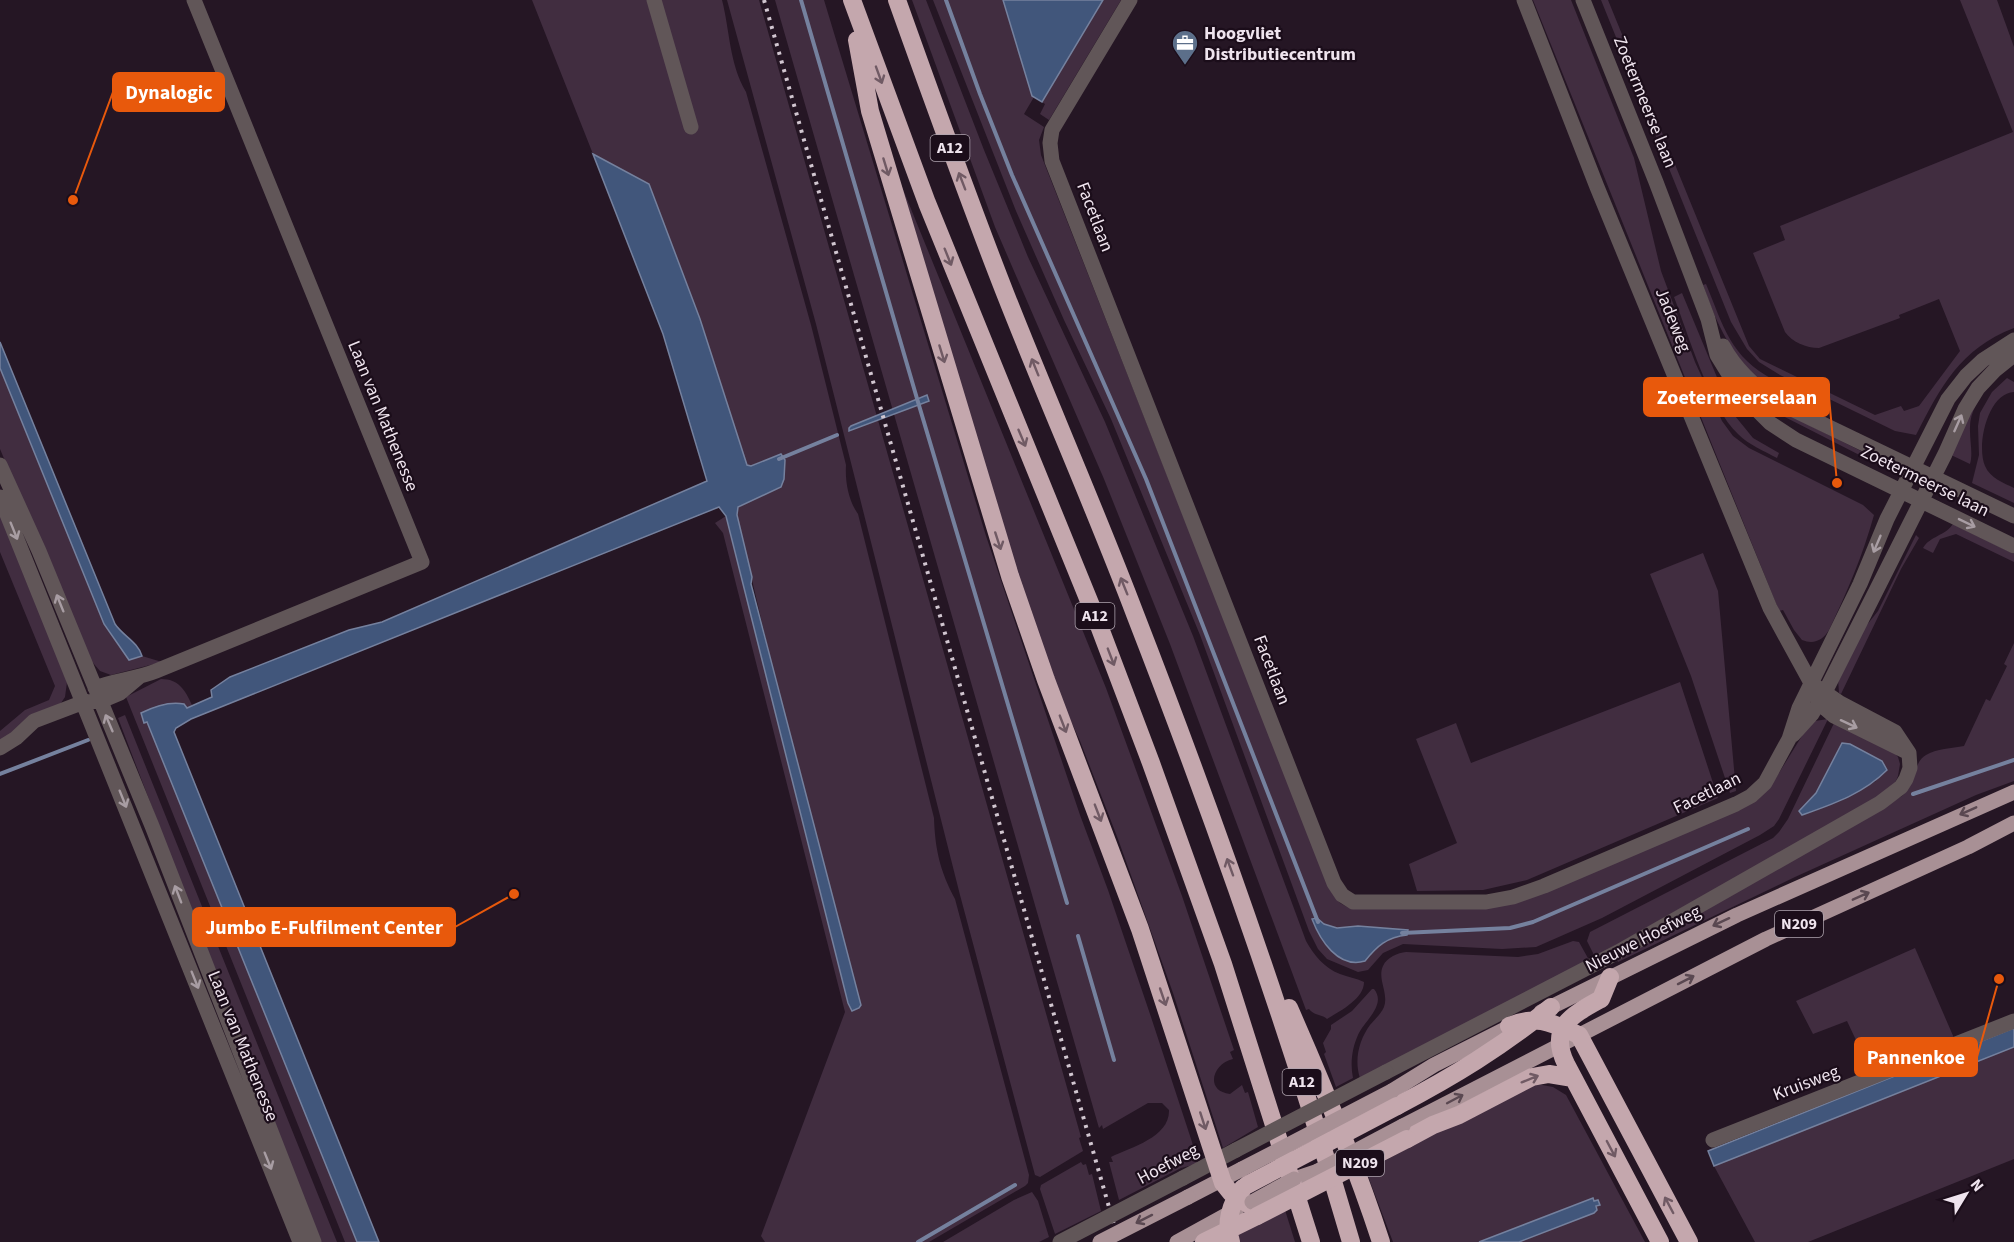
<svg xmlns="http://www.w3.org/2000/svg" width="2014" height="1242" viewBox="0 0 2014 1242" font-family="'Source Sans 3',sans-serif">
<style>
.green{fill:#412d40;fill-rule:evenodd}
.water{fill:#41567b;stroke:#75819e;stroke-width:1.5}
.lines{fill:none;stroke-linecap:round;stroke-linejoin:round}
.stream{stroke:#75819e;stroke-width:4}
.minor{stroke:#615658;stroke-width:15}
.major{stroke:#a89095;stroke-width:15}
.highway{stroke:#c4a7ad;stroke-width:18}
.rail{stroke:#d1c6d0;stroke-width:4;stroke-dasharray:3 6;stroke-linecap:butt}
.minor-bridge{stroke:#615658;stroke-width:15}
.major-bridge{stroke:#a89095;stroke-width:15}
.highway-bridge{stroke:#c4a7ad;stroke-width:18}
.oneway{stroke:#705a64}
.oneway2{stroke:#a89da3}
.oneway3{stroke:#5a4851}
.labels{text-anchor:middle;dominant-baseline:central;stroke-width:4.5;stroke-linejoin:round;paint-order:stroke}
.shield{fill:#1b0d1a;stroke:#afa4ae;stroke-width:1.5}
.shield-label{font-size:16px;font-weight:bold;fill:#efe4ee}
.poi-label{font-size:18px;font-weight:bold;fill:#efe4ee;stroke:#1b0d1a;text-anchor:start}
.street-label{font-size:18px;fill:#efe4ee;stroke:#1b0d1a}
.leader{fill:none;stroke:#e8590c;stroke-width:2}
.callout-dot{fill:#e8590c;stroke:#1b0d1a;stroke-width:2}
.callout{fill:#e8590c;stroke:#e8590c;stroke-width:2}
.callout-label{font-size:20px;text-anchor:middle;font-weight:bold;fill:#fff}
</style>
<rect width="100%" height="100%" fill="#251624"/>
<path class="green" d="M532 0H722C730 31 729 63 746 92L811 325 846 465C845 481 848 500 858 514L934 818C935 849 940 871 955 899L1029 1175 1028 1183 1025 1186 929 1242H765L761 1236 845 1012 723 533 715 523 726 516 848 1003 852 1011 737 515 738 507 781 487 784 479 785 460 780 454 751 466 747 465 700 319 649 184 593 154Z
M727 0H759L1081 1137 1079 1138 1083 1151 1040 1177 1035 1175 960 895 816 324Z
M775 0H824L986 536 1080 815 1108 890 1151 1017 1192 1142 1197 1164 1181 1168 1119 1200 1109 1162H1113L1111 1157C1132 1147 1170 1137 1169 1110L1162 1103H1148L1103 1129 1102 1125 1099 1128Z
M912 0H926L984 150 1028 257 1105 422 1193 636 1306 941C1314 955 1324 968 1340 974 1348 977 1356 978 1364 982 1364 999 1340 1011 1327 1019 1322 1014 1314 1016 1309 1009L1306 1010 1170 644 1104 479 995 227Z
M933 0H1121L1049 120 1040 114 1045 104 1034 97 1024 114 1044 127 1039 140 1041 155 1331 891 1340 903 1349 908H1485L1774 781 1805 731 1815 721 1828 719 1779 819 1774 826 1760 835 1602 918 1536 947 1502 949 1403 944 1383 953 1368 970 1358 972 1327 959 1318 949 1309 931 1200 635 1111 419 1064 320 1016 211Z
M1533 0H1571L1634 158 1661 271 1695 362 1722 421 1733 436 1749 448 1863 505 1874 515C1863 555 1847 592 1829 630 1823 640 1814 645 1802 640L1794 630 1783 610 1779 611Z
M1601 0H1608L1749 346 1760 359 1875 415 1901 406 1904 411 1919 406 1960 351 1939 299 1899 315 1900 318 1819 348C1806 348 1792 342 1785 332L1753 253 1785 240 1780 226 2013 132 1960 0H1997L2014 47V328C1960 349 1941 386 1916 435L1895 431 1780 375 1759 362 1747 349 1731 322Z
M887 150 1106 688 1182 896 1234 1050 1230 1052 1233 1059C1213 1063 1204 1091 1230 1094L1242 1085 1245 1093 1248 1092 1258 1127 1223 1148 1173 993 1118 839 1080 741 1041 655Z
M1706 284C1724 327 1730 357 1774 380L1772 386 1789 394 1792 389 1798 392 1795 396C1791 396 1785 397 1781 396 1776 394 1770 388 1766 385 1733 360 1716 323 1703 285Z
M1682 293 1731 411 1753 438 1779 453 1777 458C1764 451 1749 445 1738 434 1710 408 1688 334 1674 297Z
M0 368 104 624 129 660 142 656 162 662 111 675 100 671 88 657 0 449Z
M1736 372 1777 409 1881 461 1879 465 1773 411 1753 394Z
M2007 378 2014 382V392C1988 393 1976 445 1985 466 1990 478 2004 483 2014 488V503L1972 483 1979 455 1978 426 1980 413 1992 392Z
M1989 384C1979 399 1969 412 1970 431 1970 442 1973 454 1970 464L1951 455 1973 402Z
M0 508 67 682 65 697 61 703 0 744V731L25 710 49 700 55 686 0 552Z
M1953 524 2014 554V562L1956 534 1940 539 1933 553 1923 548C1930 536 1945 536 1953 524Z
M1916 535 1919 538 1901 569 1841 694 1839 693 1838 679 1862 631 1878 611Z
M1703 553 1718 591 1736 791 1730 793 1691 676 1650 574Z
M2014 643V781L1976 795 1795 877 1618 962 1617 960 1902 796C1915 785 1913 762 1926 755 1936 749 1952 748 1964 746L1986 699 1990 701 2007 666 2004 664Z
M161 679C179 679 185 690 192 705L186 708C170 700 156 705 141 713L145 723 147 722 357 1242H345L126 697Z
M1680 682 1718 798 1527 880 1483 890 1417 891 1409 864 1457 843 1416 739 1456 723 1471 763Z
M125 715 337 1242H318L118 718Z
M1835 721 1893 751 1898 757 1900 764 1898 776 1895 783 1880 796 1595 957 1587 941 1590 932 1773 838 1779 832 1788 819ZM1842 743 1876 781 1845 799 1802 815 1799 811 1816 793Z
M1573 941 1579 942 1589 960 1360 1078C1354 1060 1359 1040 1370 1025 1375 1019 1381 1014 1384 1007 1389 993 1377 979 1383 966 1387 957 1398 953 1406 952L1518 957 1538 954Z
M1915 948 1954 1038 1871 1072 1847 1021 1813 1034 1796 1001Z
M1372 989H1374C1387 1005 1364 1021 1358 1035 1352 1048 1350 1064 1353 1078L1336 1087 1324 1054 1326 1052 1323 1043 1331 1029V1025L1352 1011Z
M2014 1047V1159L1808 1242H1755L1714 1166Z
M1537 1084 1553 1087 1566 1095 1645 1242H1519L1594 1213 1596 1206 1599 1205 1598 1200 1594 1202 1593 1198 1479 1242H1393L1366 1171 1412 1146 1411 1142Z
M1081 1162 1083 1165 1086 1164 1089 1175 1092 1174 1101 1211 1055 1234 1040 1189 1041 1185Z
M1032 1192 1038 1201 1049 1237 1039 1242H943L1014 1200Z
M1285 1210 1295 1242H1239L1236 1234Z"/>
<path class="water" d="M1003 0H1103L1042 102 1032 96Z
M593 154 649 184 700 319 747 465 751 466 781 454 785 460 784 479 781 487 738 507 737 515 752 577 751 584 861 1005 859 1008 852 1011 848 1003 726 516 719 507 191 719 176 728 174 732 379 1242H357L147 722 144 723 141 713C155 706 169 701 184 704L187 708 212 697 211 690 230 677 349 630 382 622 707 481 663 334Z
M0 342 115 624C123 636 138 642 142 656L129 660 104 624 0 368Z
M927 395 929 401 849 431V428L851 426Z
M1842 743 1850 744 1882 761 1887 770C1863 794 1833 804 1802 815L1799 811 1816 793Z
M1317 918 1324 924 1337 928 1358 926 1408 930 1407 935C1387 937 1377 946 1365 961 1338 969 1320 940 1312 919Z
M2014 1028V1047L1714 1166 1708 1151Z
M1593 1198 1594 1201 1598 1200 1600 1205 1596 1206 1597 1210 1594 1213 1519 1242H1479Z"/>
<g class="lines">
<path class="stream" d="M801 0 918 402 1067 903
M946 0 980 94 1012 175 1146 479 1318 922
M779 459 837 435
M0 774 88 740
M1913 794 2014 760
M1402 933 1510 928 1533 922 1748 829
M1078 936 1114 1060
M918 1242 1015 1185"/>
<path class="minor" d="M654 0 691 127
M1130 0 1052 130 1050 143 1052 161 1334 883 1342 895 1353 902H1486L1513 897 1544 886 1736 804 1751 796 1765 783 1789 739 1799 708 1860 584 1887 519 1948 399 1966 376 1983 360 2014 340
M1524 0 1597 187 1770 608 1811 683 1819 703 1834 716 1909 753
M1583 0 1656 182 1708 319 1717 355 1733 381 1751 404 1770 423 1796 440 2014 546
M1723 346C1736 370 1756 388 1779 403L2014 516
M0 465 39 551 152 826 314 1242
M0 497 300 1242
M95 688C115 680 136 679 156 671L422 562 194 0
M1793 735 1812 714 1825 692 1945 454 1965 409 1978 388 1995 370 2014 355
M0 748 16 738 34 721 84 702 101 701 120 693 139 677
M1386 1072 1618 952 1880 803 1901 787 1906 779 1910 768 1909 753 1895 732 1840 703 1811 683
M1713 1140 2014 1021
M1183 1178 1236 1150"/>
<path class="major" d="M1541 1012 1737 915 2014 792
M1392 1091 1434 1065 1519 1022
M1403 1126 1766 939 1968 847 2014 823
M1294 1179 1318 1171
M1188 1197 1242 1169
M1177 1242 1237 1209"/>
<path class="highway" d="M852 0 927 203 1098 623 1151 763 1223 964 1311 1242
M897 0C932 98 967 196 1005 293 1047 400 1094 506 1135 614 1215 820 1289 1029 1351 1242
M857 40 870 111 1010 576 1046 680 1140 929 1223 1183 1231 1193 1248 1204
M1610 977 1601 999C1572 1015 1548 1027 1566 1064L1660 1242
M1289 1008C1323 1085 1355 1162 1381 1242
M1509 1026C1537 1014 1552 1023 1579 1035L1689 1242
M1397 1106C1454 1076 1500 1048 1551 1007
M1407 1139 1433 1125 1459 1115 1532 1077 1549 1074 1573 1078
M1204 1242 1257 1216
M1231 1242C1225 1223 1230 1204 1243 1188"/>
<path class="rail" d="M764 0 1119 1242"/>
<path class="minor-bridge" d="M1236 1150 1386 1072
M1060 1242 1183 1178"/>
<path class="major-bridge" d="M1242 1169 1392 1091
M1318 1171 1403 1126
M1252 1202 1294 1179
M1100 1242 1188 1197"/>
<path class="highway-bridge" d="M1247 1185 1397 1106
M1257 1216 1407 1139"/>
</g>
<defs><path id="oneway-shaft" d="M-6 0H5M1.5-3L5.5 0L1.5 3" fill="none" stroke-width="1.6" stroke-linecap="round" stroke-linejoin="round" transform="scale(1.5)"/></defs>
<g class="oneway">
<use href="#oneway-shaft" transform="translate(879 75) rotate(70)"/>
<use href="#oneway-shaft" transform="translate(886 167) rotate(73)"/>
<use href="#oneway-shaft" transform="translate(962 181) rotate(-111)"/>
<use href="#oneway-shaft" transform="translate(948 257) rotate(68)"/>
<use href="#oneway-shaft" transform="translate(942 354) rotate(73)"/>
<use href="#oneway-shaft" transform="translate(1035 367) rotate(-112)"/>
<use href="#oneway-shaft" transform="translate(1022 438) rotate(67)"/>
<use href="#oneway-shaft" transform="translate(998 541) rotate(72)"/>
<use href="#oneway-shaft" transform="translate(1124 586) rotate(-112)"/>
<use href="#oneway-shaft" transform="translate(1111 657) rotate(69)"/>
<use href="#oneway-shaft" transform="translate(1063 724) rotate(69)"/>
<use href="#oneway-shaft" transform="translate(1098 813) rotate(69)"/>
<use href="#oneway-shaft" transform="translate(1230 867) rotate(-110)"/>
<use href="#oneway-shaft" transform="translate(1163 997) rotate(71)"/>
<use href="#oneway-shaft" transform="translate(1530 1079) rotate(-22)"/>
<use href="#oneway-shaft" transform="translate(1203 1121) rotate(72)"/>
<use href="#oneway-shaft" transform="translate(1611 1149) rotate(62)"/>
<use href="#oneway-shaft" transform="translate(1669 1205) rotate(-118)"/>
</g>
<g class="oneway2">
<use href="#oneway-shaft" transform="translate(1958 423) rotate(-66)"/>
<use href="#oneway-shaft" transform="translate(1967 523) rotate(26)"/>
<use href="#oneway-shaft" transform="translate(14 531) rotate(68)"/>
<use href="#oneway-shaft" transform="translate(1877 544) rotate(113)"/>
<use href="#oneway-shaft" transform="translate(60 603) rotate(-112)"/>
<use href="#oneway-shaft" transform="translate(109 723) rotate(-113)"/>
<use href="#oneway-shaft" transform="translate(1849 724) rotate(25)"/>
<use href="#oneway-shaft" transform="translate(123 799) rotate(68)"/>
<use href="#oneway-shaft" transform="translate(178 894) rotate(-111)"/>
<use href="#oneway-shaft" transform="translate(195 980) rotate(68)"/>
<use href="#oneway-shaft" transform="translate(268 1161) rotate(68)"/>
</g>
<g class="oneway3">
<use href="#oneway-shaft" transform="translate(1968 811) rotate(156)"/>
<use href="#oneway-shaft" transform="translate(1861 896) rotate(-24)"/>
<use href="#oneway-shaft" transform="translate(1721 922) rotate(155)"/>
<use href="#oneway-shaft" transform="translate(1686 980) rotate(-27)"/>
<use href="#oneway-shaft" transform="translate(1455 1099) rotate(-28)"/>
<use href="#oneway-shaft" transform="translate(1144 1219) rotate(153)"/>
</g>
<defs>
<g id="office-pin" transform="scale(1.35)"><path d="M0 17L-7.5 6A9.5 9.5 0 1 1 7.5 6Z" fill="#5c6f8a" stroke="#1b0d1a"/><path d="M-6-3h4V-5.5h4V-3h4V5H-6ZM-1-4.5V-3h2v-1.5ZM-6 0V1H6V0Z" fill="#fff"/></g>
</defs>
<g fill-rule="evenodd">
<use href="#office-pin" x="1185" y="43"/>
</g>
<g class="labels">
<g class="shield">
<rect x="930.5" y="135" width="39" height="26" rx="4.5"/>
<rect x="1075.5" y="603" width="39" height="26" rx="4.5"/>
<rect x="1775" y="911" width="48" height="26" rx="4.5"/>
<rect x="1282.5" y="1069" width="39" height="26" rx="4.5"/>
<rect x="1336" y="1150" width="48" height="26" rx="4.5"/>
</g>
<g class="shield-label">
<text x="950" y="148">A12</text>
<text x="1095" y="616">A12</text>
<text x="1799" y="924">N209</text>
<text x="1302" y="1082">A12</text>
<text x="1360" y="1163">N209</text>
</g>
<g class="poi-label">
<text x="1204" y="33">Hoogvliet<tspan x="1204" dy="21">Distributiecentrum</tspan></text>
</g>
<g class="street-label">
<text transform="translate(1645 102) rotate(68)">Zoetermeerse laan</text>
<text transform="translate(1095 217) rotate(69)">Facetlaan</text>
<text transform="translate(1673 320) rotate(68)">Jadeweg</text>
<text transform="translate(383 416) rotate(68)">Laan van Mathenesse</text>
<text transform="translate(1925 481) rotate(26)">Zoetermeerse laan</text>
<text transform="translate(1272 670) rotate(69)">Facetlaan</text>
<text transform="translate(1707 793) rotate(-26)">Facetlaan</text>
<text transform="translate(1643 939) rotate(-27)">Nieuwe Hoefweg</text>
<text transform="translate(243 1046) rotate(68)">Laan van Mathenesse</text>
<text transform="translate(1806 1083) rotate(-21)">Kruisweg</text>
<text transform="translate(1168 1164) rotate(-28)">Hoefweg</text>
</g>
</g>
<path class="leader" d="M73 200L113 92M1837 483L1829 397M514 894L455 927M1999 979L1977 1057"/>
<g class="callout-dot">
<circle cx="73" cy="200" r="6"/>
<circle cx="1837" cy="483" r="6"/>
<circle cx="514" cy="894" r="6"/>
<circle cx="1999" cy="979" r="6"/>
</g>
<g class="callout">
<rect x="113" y="73" width="111" height="38" rx="6"/>
<rect x="1644" y="378" width="185" height="38" rx="6"/>
<rect x="193" y="908" width="262" height="38" rx="6"/>
<rect x="1855" y="1038" width="122" height="38" rx="6"/>
</g>
<g class="callout-label">
<text x="169" y="99">Dynalogic</text>
<text x="1737" y="404">Zoetermeerselaan</text>
<text x="324" y="934">Jumbo E-Fulfilment Center</text>
<text x="1916" y="1064">Pannenkoe</text>
</g>
<g transform="translate(1966 1194) rotate(52)" stroke="#1b0d1a" stroke-width="4.5" paint-order="stroke">
<path d="M0-4.5L10 22L0 15L-10 22Z" fill="#efe4ee"/>
<text y="-9" font-size="16" font-weight="bold" text-anchor="middle" fill="#efe4ee">N</text>
</g>
</svg>
